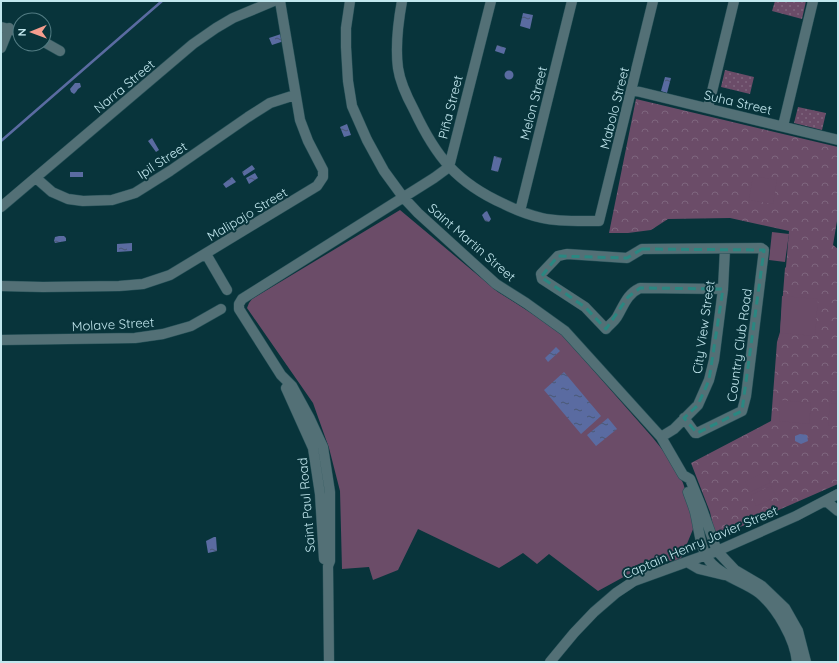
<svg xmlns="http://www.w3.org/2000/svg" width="839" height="663" viewBox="0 0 839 663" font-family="Quicksand,sans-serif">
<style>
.grass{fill:url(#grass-dots)}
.park{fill:url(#park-crowns)}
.pitch{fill:#6b4c68}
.water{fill:url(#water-ripples)}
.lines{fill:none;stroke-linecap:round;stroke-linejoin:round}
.stream{stroke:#5a6ba1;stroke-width:2.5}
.minor-casing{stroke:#265158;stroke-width:11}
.minor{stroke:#537076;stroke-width:10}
.marked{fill:none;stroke:#2a8781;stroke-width:3;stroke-dasharray:8 5;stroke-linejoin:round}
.labels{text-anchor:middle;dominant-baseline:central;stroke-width:4;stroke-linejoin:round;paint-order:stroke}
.street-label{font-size:13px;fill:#c2e7ee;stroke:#08343b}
</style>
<defs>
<pattern id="grass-dots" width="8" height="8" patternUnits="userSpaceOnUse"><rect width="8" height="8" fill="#6b4c68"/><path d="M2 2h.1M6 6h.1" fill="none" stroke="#7e667e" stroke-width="1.8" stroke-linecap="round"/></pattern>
<pattern id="park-crowns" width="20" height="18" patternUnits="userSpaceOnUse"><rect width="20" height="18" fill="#6b4c68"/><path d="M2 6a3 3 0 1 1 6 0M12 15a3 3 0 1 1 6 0" fill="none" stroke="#7e667e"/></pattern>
<pattern id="water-ripples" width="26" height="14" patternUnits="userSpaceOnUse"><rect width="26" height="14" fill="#5a6ba1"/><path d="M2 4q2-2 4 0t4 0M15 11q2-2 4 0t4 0" fill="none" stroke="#4a5874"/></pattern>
</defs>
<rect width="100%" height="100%" fill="#08343b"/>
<path class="grass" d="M775 1H806L802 19 772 11Z
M725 70 754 77 750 94 721 87Z
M798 107 826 113 822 130 794 123Z"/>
<path class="park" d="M636 99 838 147V215L833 245 838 249V484L724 534 716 532 713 526 710 512 691 463 771 421 777 342 780 332 785 268 786 267 789 231 730 218 668 219 651 230 628 233H609Z"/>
<path class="pitch" d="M753 176 777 180 773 204 749 200Z
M400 210 498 292 558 330 653 438 673 463 683 483 696 522 679 563 662 559 651 562 598 591 549 554 537 564 523 553 499 568 418 529 398 570 373 580 369 567 342 569 340 491 329 448 313 403 247 308 249 303 252 299Z
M772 232 789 234 785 262 769 260Z
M782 296 818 299 815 336 780 333Z
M833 378 838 379V391L832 390Z
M832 391H838V403H831Z
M780 400 811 403 809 424 779 421Z
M830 403 838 404V426L828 425Z
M765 472 770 483 750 492 745 482Z
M771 486 776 497 756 506 751 495Z"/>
<path class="water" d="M523 13 533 15 530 29 520 26Z
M281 34 284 41 272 45 269 38Z
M497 45 506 48 504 54 495 51Z
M504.5 75a4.5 4.5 0 1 1 9 0a4.5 4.5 0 1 1-9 0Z
M665 77 671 78 667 93 661 91Z
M75 83H80L81 87 78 89 76 92 74 94 71 92 70 89Z
M347 124 351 135 344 137 340 127Z
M152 138 159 150 156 152 148 141Z
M494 156 502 158 498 172 491 170Z
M252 165 255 169 244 176 242 172Z
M70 172H83V177H70Z
M255 173 258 178 249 184 246 178Z
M232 177 236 182 226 188 223 184Z
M487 211 491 219 489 222 485 221 482 215 485 212Z
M59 236H64L66 238V241L55 243 54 241 55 237Z
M132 243V251L117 252V244Z
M556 347 560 351 548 362 545 358Z
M564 372 601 416 581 434 544 390Z
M608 418 617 429 596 446 587 435Z
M800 434 807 435 808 441 801 444 795 441V436Z
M214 537H216L217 551 208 553 206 541Z"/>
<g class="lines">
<path class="stream" d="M1 141 162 1"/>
<g class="minor-casing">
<path id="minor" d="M350 1 346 28V47L348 81 352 106 367 140 384 171 403 197 418 213 496 284 526 303 565 331 661 437 683 475 690 479 701 506 717 551 735 570 762 586 785 608 798 631 806 662
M402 1C398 23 395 45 398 68 400 82 407 97 414 110 436 157 457 183 504 204 516 210 529 215 542 218 560 222 581 221 599 221L653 1
M1 27 20 32
M44 42 60 51
M1 48 9 28
M632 90 838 140
M708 108 734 1
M783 126 813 1
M36 178 52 192 68 199 83 201 112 200 135 193 170 171 248 117 270 103 295 95
M1 207 193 44 216 28 233 18 274 1
M520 211 572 1
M206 254 227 290
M1 286 43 287 119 286 143 284 170 275 317 186 323 177V170L308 141 300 120 280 1
M1 340 135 338 163 334 191 326 221 309
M286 388 313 448 320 494 324 559
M684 418 695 433H697L742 411 746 396 764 250 761 248 642 249 627 258 567 254 558 256 541 274 542 279 585 307 606 329C609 325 614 322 617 317 624 305 627 294 640 288L723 289
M661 437 674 429 698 405 709 380 714 360 723 289 725 249
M688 492C690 498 693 505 695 512 699 528 700 552 712 564 725 578 745 582 759 593 777 608 795 639 797 662
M826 501 838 511
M687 562 699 569 724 575
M329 662 328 566 330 561V492L323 447 310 419 292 386 281 375 239 309V304L242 299 434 178 449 167 491 1
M550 662 574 633 594 612 616 593 634 581 717 551 796 516 838 494"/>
</g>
<use href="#minor" class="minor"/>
</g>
<path class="marked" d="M642 249 764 250 742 411 697 433 684 418 698 405 709 380 723 289 640 288 628 297 606 329 585 307 541 277 558 256 627 258Z"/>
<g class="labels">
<g class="street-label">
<text transform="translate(124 86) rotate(-40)">Narra Street</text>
<text transform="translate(738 102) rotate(13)">Suha Street</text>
<text transform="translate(533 103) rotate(-76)">Melon Street</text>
<text transform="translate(450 107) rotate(-76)">Piña Street</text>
<text transform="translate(614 108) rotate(-76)">Mabolo Street</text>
<text transform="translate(162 160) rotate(-33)">Ipil Street</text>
<text transform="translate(247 214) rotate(-31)">Malipajo Street</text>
<text transform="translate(472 242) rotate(41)">Saint Martin Street</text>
<text transform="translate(113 324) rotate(-3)">Molave Street</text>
<text transform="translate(703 327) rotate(-82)">City View Street</text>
<text transform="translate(739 345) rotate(-82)">Country Club Road</text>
<text transform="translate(306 505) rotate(-95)">Saint Paul Road</text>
<text transform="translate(700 542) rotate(-23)">Captain Henry Javier Street</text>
</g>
</g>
<rect width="839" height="663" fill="none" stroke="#c2e7ee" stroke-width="4"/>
<g transform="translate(32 32) rotate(269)"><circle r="19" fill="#08343b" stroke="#527c83"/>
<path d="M0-3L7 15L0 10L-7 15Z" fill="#f59d8e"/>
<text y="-6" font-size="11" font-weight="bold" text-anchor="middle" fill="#c2e7ee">N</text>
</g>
</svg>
